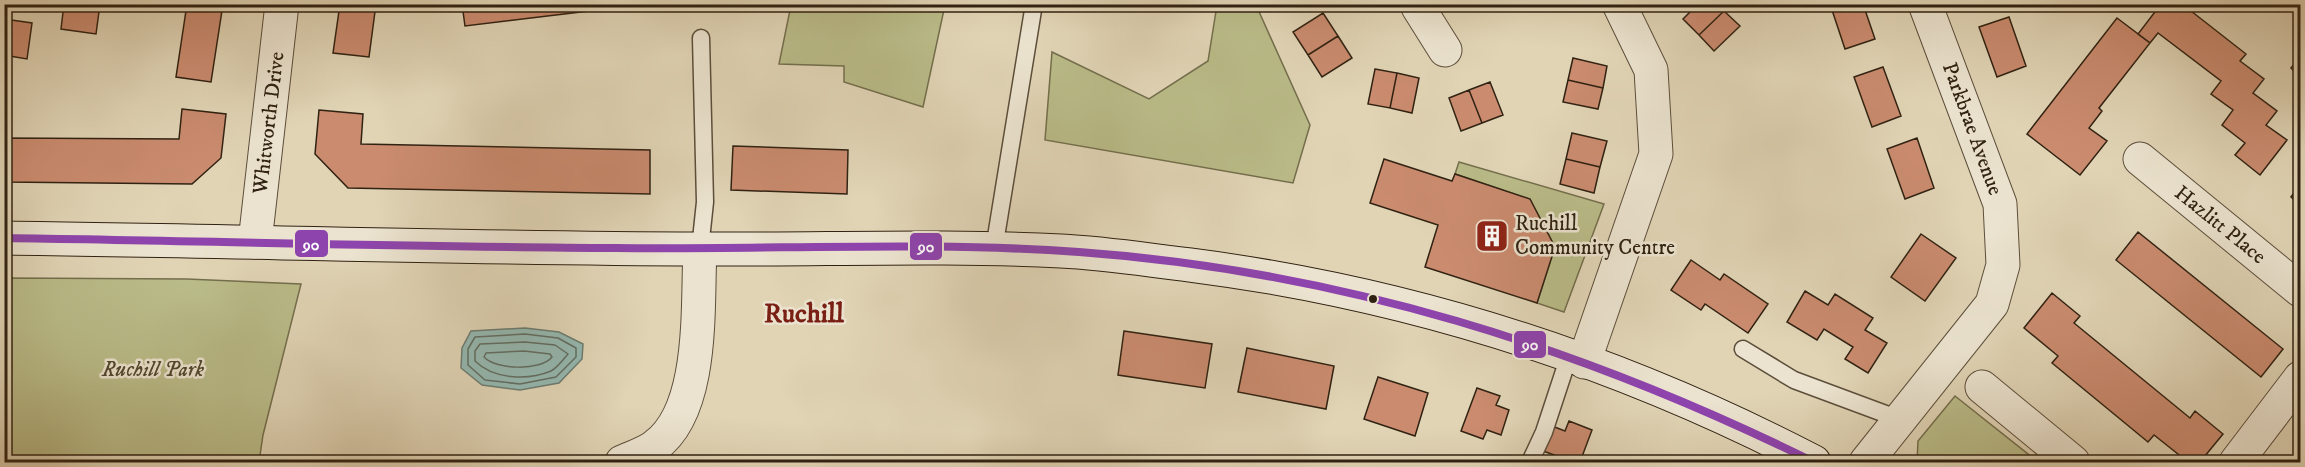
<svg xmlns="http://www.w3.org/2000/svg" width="2305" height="467" viewBox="0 0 2305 467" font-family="'IM FELL DW Pica',serif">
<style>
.green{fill:#b9bb88;stroke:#746e4d;stroke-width:1.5}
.water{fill:#94b8b1;stroke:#6c7c71;stroke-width:1.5}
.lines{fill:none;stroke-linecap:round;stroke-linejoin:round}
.shore{stroke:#626d62;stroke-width:1.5}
.building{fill:#ca8b6f;stroke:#302212;stroke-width:1.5}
.service-casing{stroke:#5c4e3b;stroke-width:19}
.minor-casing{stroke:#5c4e3b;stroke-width:35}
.secondary-casing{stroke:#302212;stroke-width:35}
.service{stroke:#ebe3cf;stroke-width:16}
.minor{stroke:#ebe3cf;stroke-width:33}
.secondary{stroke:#ebe3cf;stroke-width:33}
.bus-1-casing{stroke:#ebe3cf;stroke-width:12}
.bus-1{stroke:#8e44ad;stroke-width:8}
.bus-dot{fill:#302212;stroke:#ebe3cf;stroke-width:2}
.labels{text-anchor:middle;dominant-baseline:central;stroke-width:5;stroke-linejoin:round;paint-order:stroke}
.street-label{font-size:21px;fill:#302212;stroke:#ebe3cf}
.poi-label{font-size:21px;fill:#302212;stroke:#ebe3cf;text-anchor:start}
.park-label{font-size:21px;font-style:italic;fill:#524830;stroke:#ebe3cf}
.district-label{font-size:27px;font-weight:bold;fill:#7a1f14;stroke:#ebe3cf}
.line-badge{stroke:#ebe3cf;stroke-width:2}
.badge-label{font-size:16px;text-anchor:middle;font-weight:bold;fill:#fff}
</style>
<rect width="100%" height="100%" fill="#e0d4b5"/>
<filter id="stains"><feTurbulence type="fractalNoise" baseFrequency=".00333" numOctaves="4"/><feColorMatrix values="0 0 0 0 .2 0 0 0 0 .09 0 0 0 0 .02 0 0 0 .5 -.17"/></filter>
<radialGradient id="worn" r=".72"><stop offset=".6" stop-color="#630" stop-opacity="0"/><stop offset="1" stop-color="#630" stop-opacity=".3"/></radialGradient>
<path class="green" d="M791 5H945L923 107 844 82V66L779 64Z
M1217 5H1256L1310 125 1293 183 1045 140 1052 52 1149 99 1208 61Z
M1459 162 1604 204 1564 312 1537 303 1555 247 1530 199 1455 174Z
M5 278 187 279 301 284 263 435 259 462H5Z
M1955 396 2038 462H1917L1918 441Z"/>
<path class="water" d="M525 328 559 332 583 344 582 359 559 383 520 390 482 385 461 368 462 348 471 331Z"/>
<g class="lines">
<path class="shore" d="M525 334 558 338 576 348V357L556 377 520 384 485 380 468 365V349L475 337Z
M525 342 555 345 568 354C563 360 557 368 551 371 527 381 493 379 475 361V351L480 344Z
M524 351 550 354 552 357C541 371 496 370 484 357L486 353Z"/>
</g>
<path class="building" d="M64 4H100L96 34 61 29Z
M187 4H223L211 82 176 77Z
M340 4H376L369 57 333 53Z
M462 4H596L597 10 465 26Z
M1698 4H1718L1724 11 1699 35 1683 19Z
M1830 4H1863L1875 39 1845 49Z
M2161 4H2182L2246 54 2240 61 2264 79 2253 93 2277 111 2266 125 2287 140 2260 175 2235 155 2245 143 2222 125 2233 110 2211 94 2221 81 2158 33 2150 43 2138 34Z
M1724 11 1740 26 1714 51 1699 35Z
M1323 13 1338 36 1308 55 1293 32Z
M2009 17 2026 66 1997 77 1979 27Z
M2117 18 2150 43 2099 108 2102 111 2089 128 2107 141 2080 175 2027 134Z
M4 19 32 23 27 59 4 55Z
M1338 36 1352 58 1322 77 1308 55Z
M2300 57V77L2291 68Z
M1573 58 1607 66 1603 88 1568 80Z
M1883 67 1901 116 1872 127 1854 77Z
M1375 69 1397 73 1390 108 1368 104Z
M1397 73 1419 78 1412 113 1390 108Z
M1568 80 1603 88 1598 109 1563 102Z
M1490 82 1503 115 1482 123 1469 90Z
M1469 90 1482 123 1461 131 1449 98Z
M182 109 226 114 221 158 192 184 4 182V138L179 139Z
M319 110 363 114 361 144 650 150V194L348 188 315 154Z
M1572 133 1607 141 1600 167 1566 159Z
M1917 138 1934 188 1905 199 1887 149Z
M733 146 848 150 847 194 731 190Z
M1384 159 1452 181 1455 174 1530 199 1555 247 1537 303 1425 267 1438 225 1370 203Z
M1566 159 1600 167 1594 193 1560 184Z
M2300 185V205L2291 197Z
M2138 232 2283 349 2261 377 2116 260Z
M1921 234 1956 258 1925 301 1891 277Z
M1691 260 1720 280 1724 274 1768 304 1748 333 1705 304 1701 310 1671 290Z
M1805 291 1828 305 1835 294 1873 318 1865 330 1887 343 1868 373 1845 359 1853 347 1824 329 1817 340 1787 322Z
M2052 293 2080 316 2074 323 2190 418 2195 411 2223 434 2200 462H2188L2154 435 2148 442 2052 363 2058 356 2024 328Z
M1124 331 1212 344 1205 388 1118 375Z
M1247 348 1334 366 1326 409 1238 392Z
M1378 377 1428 393 1415 436 1364 419Z
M1477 388 1500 396 1496 405 1509 410 1501 435 1487 430 1483 439 1461 431Z
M1569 421 1592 430 1580 462H1555L1557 456 1543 451 1552 426 1565 431Z"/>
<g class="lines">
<g class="service-casing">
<path id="service" d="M700 249 705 202 701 38
M994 249 1034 4
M1743 349 1794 380 1899 419
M1530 462 1544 432 1569 356"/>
</g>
<g class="minor-casing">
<path id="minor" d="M1419 4 1418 7 1445 50
M2140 159 2300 290
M255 242 282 4
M1584 362 1656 154 1651 70 1619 4
M1982 387 2073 462
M622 462C633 457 646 453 655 446 705 410 697 305 700 249
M1866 462 1992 304 2003 265 2000 204 1925 4
M2236 462 2300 378"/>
</g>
<g class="secondary-casing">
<path id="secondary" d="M4 238C236 241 468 248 700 249 820 250 941 245 1061 251 1105 253 1147 260 1190 265 1409 293 1618 360 1814 462"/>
</g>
<use href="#service" class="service"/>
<use href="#minor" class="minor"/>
<use href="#secondary" class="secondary"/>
<g class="bus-1-casing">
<path id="bus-1" d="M4 238C208 241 412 247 616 248 770 250 926 241 1079 252 1340 271 1581 347 1814 462"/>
</g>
<use href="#bus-1" class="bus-1"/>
</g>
<defs>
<g id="building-square" transform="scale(1.725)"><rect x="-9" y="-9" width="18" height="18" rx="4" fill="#8f2418" stroke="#ebe3cf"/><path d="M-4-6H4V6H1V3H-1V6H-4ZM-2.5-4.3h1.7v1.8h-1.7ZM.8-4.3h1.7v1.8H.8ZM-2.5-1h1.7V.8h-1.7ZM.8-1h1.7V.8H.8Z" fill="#fff"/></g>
</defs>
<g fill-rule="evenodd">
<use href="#building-square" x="1492" y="236"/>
</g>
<circle class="bus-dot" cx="1373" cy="299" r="5"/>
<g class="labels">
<g class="street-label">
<text transform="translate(269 123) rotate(-83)">Whitworth Drive</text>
<text transform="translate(1972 129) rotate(70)">Parkbrae Avenue</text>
<text transform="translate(2220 225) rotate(39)">Hazlitt Place</text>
</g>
<g class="poi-label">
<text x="1515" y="224">Ruchill<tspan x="1515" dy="24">Community Centre</tspan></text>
</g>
<g class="park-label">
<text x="153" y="370">Ruchill Park</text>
</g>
<g class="district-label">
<text x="804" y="314">Ruchill</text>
</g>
</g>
<g class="line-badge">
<rect x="294" y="229" width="35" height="29" rx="6" fill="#8e44ad"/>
<rect x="909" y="232" width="34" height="29" rx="6" fill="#8e44ad"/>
<rect x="1513" y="330" width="34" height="29" rx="6" fill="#8e44ad"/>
</g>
<g class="badge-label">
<text x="311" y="250">90</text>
<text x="926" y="252">90</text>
<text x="1530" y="350">90</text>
</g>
<rect width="2305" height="467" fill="none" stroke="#e0d4b5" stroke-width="24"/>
<rect x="6" y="6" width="2293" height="455" fill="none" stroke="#302212" stroke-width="3"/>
<rect x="12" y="12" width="2281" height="443" fill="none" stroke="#302212" stroke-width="1.5"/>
<rect width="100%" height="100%" filter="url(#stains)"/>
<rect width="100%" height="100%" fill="url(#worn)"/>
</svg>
